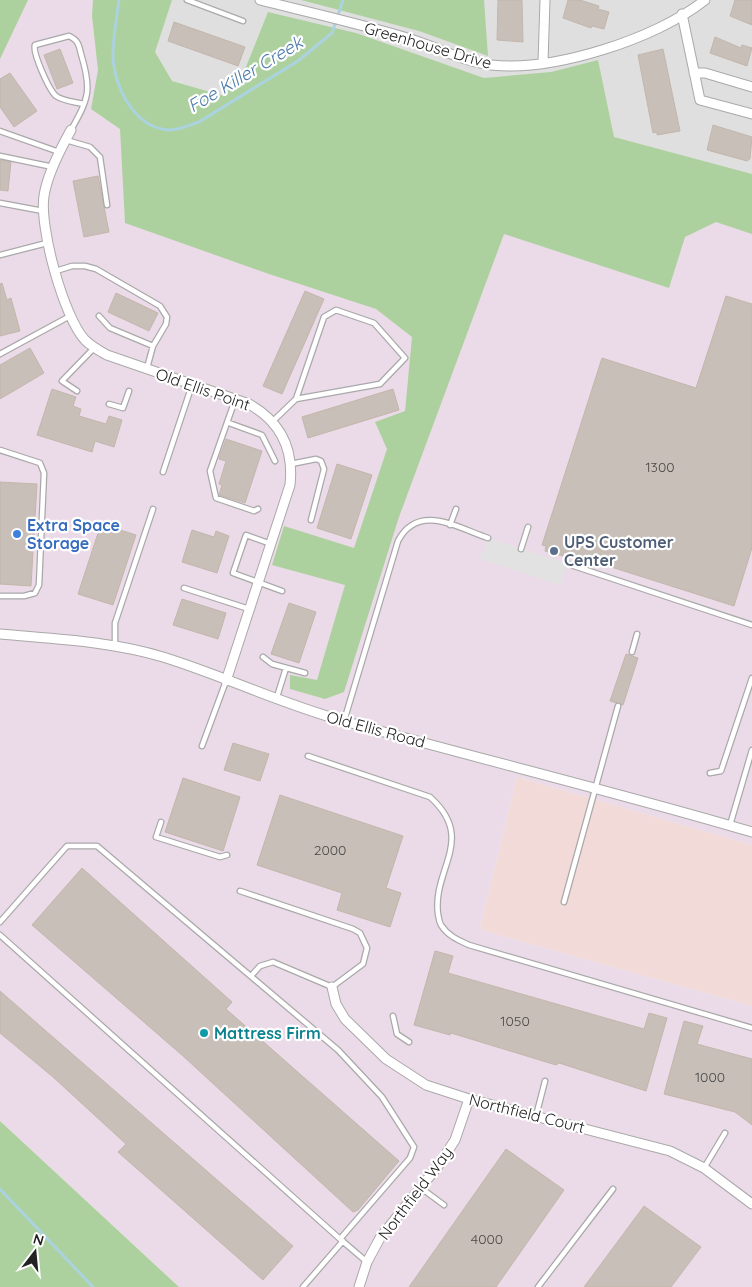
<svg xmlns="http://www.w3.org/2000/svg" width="752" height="1287" viewBox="0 0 752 1287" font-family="Quicksand,sans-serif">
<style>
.residential{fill:#e0dfdf}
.commercial{fill:#f2dad9}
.industrial{fill:#ebdbe8}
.forest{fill:#add19e}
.parking{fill:#e2e2e2}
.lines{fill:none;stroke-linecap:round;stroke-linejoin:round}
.stream{stroke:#aad3df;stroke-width:3}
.building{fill:#c7bfb8;stroke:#c4b6ab}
.service-casing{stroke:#a9a9a9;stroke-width:7}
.minor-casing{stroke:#a9a9a9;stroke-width:11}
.service{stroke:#fff;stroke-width:4.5}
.minor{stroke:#fff;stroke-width:9}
.shop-dot{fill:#3f7fe0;stroke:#fff;stroke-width:2}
.service-dot{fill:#5c6f8a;stroke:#fff;stroke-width:2}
.culture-dot{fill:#0f9aa8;stroke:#fff;stroke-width:2}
.labels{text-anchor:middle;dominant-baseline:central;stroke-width:4.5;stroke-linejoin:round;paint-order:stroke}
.number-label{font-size:14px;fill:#4b4948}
.street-label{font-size:16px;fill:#222;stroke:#fff}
.shop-label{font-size:16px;font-weight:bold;fill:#366cbe;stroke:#fff;text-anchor:start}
.service-label{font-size:16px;font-weight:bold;fill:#4e5e75;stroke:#fff;text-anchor:start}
.culture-label{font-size:16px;font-weight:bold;fill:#0d838f;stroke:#fff;text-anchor:start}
.water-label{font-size:18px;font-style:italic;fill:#4a7aab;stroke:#fff}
</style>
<rect width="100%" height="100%" fill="#f2efe9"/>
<path class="residential" d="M120 0H752V183L228 122 133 84Z"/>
<path class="commercial" d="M517 777 752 845V1006L484 931 480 927Z"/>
<path class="industrial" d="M0 0H120L133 84 752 183V845L517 777 480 927 484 931 752 1006V1287H179L0 1121Z"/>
<path class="forest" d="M0 0H28L0 59Z
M93 0H172L155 52 172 81 224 96 246 67 268 12 356 33 484 78 551 72 598 60 614 137 752 174V234L716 222 685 237 669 288 504 234 399 517 344 692 325 699 290 689V675L317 680 345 585 272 565 284 526 354 548 387 449 375 422 405 411 412 337 376 309 269 274 125 223 120 129 91 109 98 70 92 16Z
M301 0H484L488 56 419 31Z
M0 1121 179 1287H0Z"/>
<path class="parking" d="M488 538 568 564 560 585 480 559Z"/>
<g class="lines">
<path class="stream" d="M119 0C117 17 113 36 113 54 113 85 134 129 170 130 180 130 190 125 199 122L298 61 332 33 343 0
M0 1189 93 1287"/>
</g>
<path class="building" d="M498 0H522L523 42 497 40Z
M568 0H580L599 6 598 9 609 12 604 29 592 26 591 28 563 18Z
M735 0H752V25L730 16Z
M174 22 245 47 238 66 168 41Z
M715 37 741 48 742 45 752 48 747 66 710 53Z
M60 49 73 83 57 89 44 55Z
M663 49 680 131 657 135V132L653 133 638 55Z
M10 73 37 111 14 127 0 107V79Z
M713 125 752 137 750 159 747 161 707 150Z
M0 160 11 162 8 191 0 190Z
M98 176 109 232 84 237 73 181Z
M2 283 7 300 11 298 20 331 0 336V284Z
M305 291 324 299 282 394 263 386Z
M116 293 158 313 149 331 108 312Z
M726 296 752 304V548L734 606 564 552 563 556 545 551 546 546 542 545 602 358 696 388Z
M30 348 44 373 0 399V365Z
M52 389 76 397 73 406 81 409 79 416 106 424 109 416 122 420 114 447 95 441 92 452 37 435Z
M393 389 399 410 308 438 302 417Z
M226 439 262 451 245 503 219 495 222 485 219 484 226 461 219 459Z
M337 464 372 475 351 539 317 528Z
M0 482 37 484 31 586 0 584Z
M101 524 136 535 113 605 78 594Z
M192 530 214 537 216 531 229 536 217 573 182 562Z
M182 599 226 613 218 639 173 625Z
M289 603 316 612 299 663 271 654Z
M626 654 638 658 623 705 610 701Z
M233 743 269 754 260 781 224 770Z
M183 778 240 797 223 851 165 832Z
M280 795 403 836 386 888 401 893 390 927 337 910 342 893 257 865Z
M82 868 232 1002 226 1009 399 1161 358 1210 353 1212 183 1056 32 925Z
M435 951 453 956 448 973 644 1029 649 1013 667 1018 646 1091 559 1063 556 1065 451 1033 450 1035 414 1025Z
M0 991 293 1246 263 1280 118 1152 126 1144 53 1077 0 1033Z
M684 1021 703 1026 697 1044 752 1059V1125L735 1112 664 1094Z
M506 1149 564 1190 496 1287H409Z
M644 1206 701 1247 671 1287H584Z"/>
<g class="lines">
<g class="service-casing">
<path id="service" d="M187 0 243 21
M71 130C89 98 92 90 81 54 79 45 78 40 69 36L35 45C32 52 49 90 56 96 63 101 75 102 83 104
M0 131 59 152
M66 140 90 147 100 157 107 205
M0 156 53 167
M0 203 43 211
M0 255 47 243
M56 271 72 266H85L96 269 160 306 167 317 166 324 153 346
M99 316 110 328 153 346 147 368
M0 354 70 316
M77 391 62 381 94 348
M235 400 210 471 216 498 254 511 258 509
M109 404 123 408 129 391
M273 421 296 399 380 384 405 358 374 323 336 310 324 317 296 399
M229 423 262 435 275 461
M0 450 40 463 44 473 39 585 35 593 24 596H0
M291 464 316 459 321 461 324 469 311 520
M163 472 192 385
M450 525 456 509
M271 544 246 535 233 573 282 591
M521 549 528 527
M568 564 752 625
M184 588 249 609
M115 645V623L153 509
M632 652 637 634
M263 657 272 664 305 673
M276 700 286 668
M344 721 398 541C418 503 456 527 488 538
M202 746 226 681
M308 756 430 797C477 839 432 869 438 914 439 918 439 922 441 925 448 936 458 940 469 945L752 1028
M710 773 721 771 752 678
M161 822 156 837 220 857 227 855
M730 825 752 750
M240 891 353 929 360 933 367 948 363 964 332 987 273 962 260 966 251 976
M564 902 618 706
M0 922 67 846H97L338 1050 382 1097 414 1147 410 1158 340 1239 367 1262
M0 935 340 1239
M393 1016 397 1034 409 1042
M536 1116 545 1081
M704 1168 725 1133
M421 1188 444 1205
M303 1287 343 1241
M538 1287 613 1189"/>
</g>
<g class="minor-casing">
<path id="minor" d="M260 0C308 12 356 23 404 37 433 45 460 61 491 65 553 72 656 39 705 0
M682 14 700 100 752 114
M543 62 545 0
M694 73H705L752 87
M71 130C61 148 47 175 44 196 39 227 64 318 85 340 92 347 100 351 107 355L249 404C281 422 294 449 290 485L226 681
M0 634C54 639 110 641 163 657 224 676 282 704 344 721 479 759 617 792 752 832
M332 987 336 1004 345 1019 386 1059 426 1085 469 1099 670 1151 704 1168 752 1204
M359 1287 367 1262 380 1238 438 1166 455 1140 469 1099"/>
</g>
<use href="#service" class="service"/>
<use href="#minor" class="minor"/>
</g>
<circle class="shop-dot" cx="17" cy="534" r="5"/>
<circle class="service-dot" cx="554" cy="551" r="5"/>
<circle class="culture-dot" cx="204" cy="1033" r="5"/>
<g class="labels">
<g class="number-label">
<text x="660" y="467">1300</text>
<text x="330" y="850">2000</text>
<text x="515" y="1021">1050</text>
<text x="710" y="1077">1000</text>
<text x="487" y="1239">4000</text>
</g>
<g class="street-label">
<text transform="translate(428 45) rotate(16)">Greenhouse Drive</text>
<text transform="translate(203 389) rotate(19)">Old Ellis Point</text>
<text transform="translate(376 729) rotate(15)">Old Ellis Road</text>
<text transform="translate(527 1113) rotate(14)">Northfield Court</text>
<text transform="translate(415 1193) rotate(-53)">Northfield Way</text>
</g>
<g class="shop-label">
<text x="27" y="525">Extra Space<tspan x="27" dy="18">Storage</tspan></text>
</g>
<g class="service-label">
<text x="564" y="542">UPS Customer<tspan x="564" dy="18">Center</tspan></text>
</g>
<g class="culture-label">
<text x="214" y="1033">Mattress Firm</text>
</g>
<g class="water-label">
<text transform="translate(245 74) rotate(-31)">Foe Killer Creek</text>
</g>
</g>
<g transform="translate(35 1252) rotate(16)" stroke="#ffffff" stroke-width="4" paint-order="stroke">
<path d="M0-4L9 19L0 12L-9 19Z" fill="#222222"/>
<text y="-8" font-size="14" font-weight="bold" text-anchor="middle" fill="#222222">N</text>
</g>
</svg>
